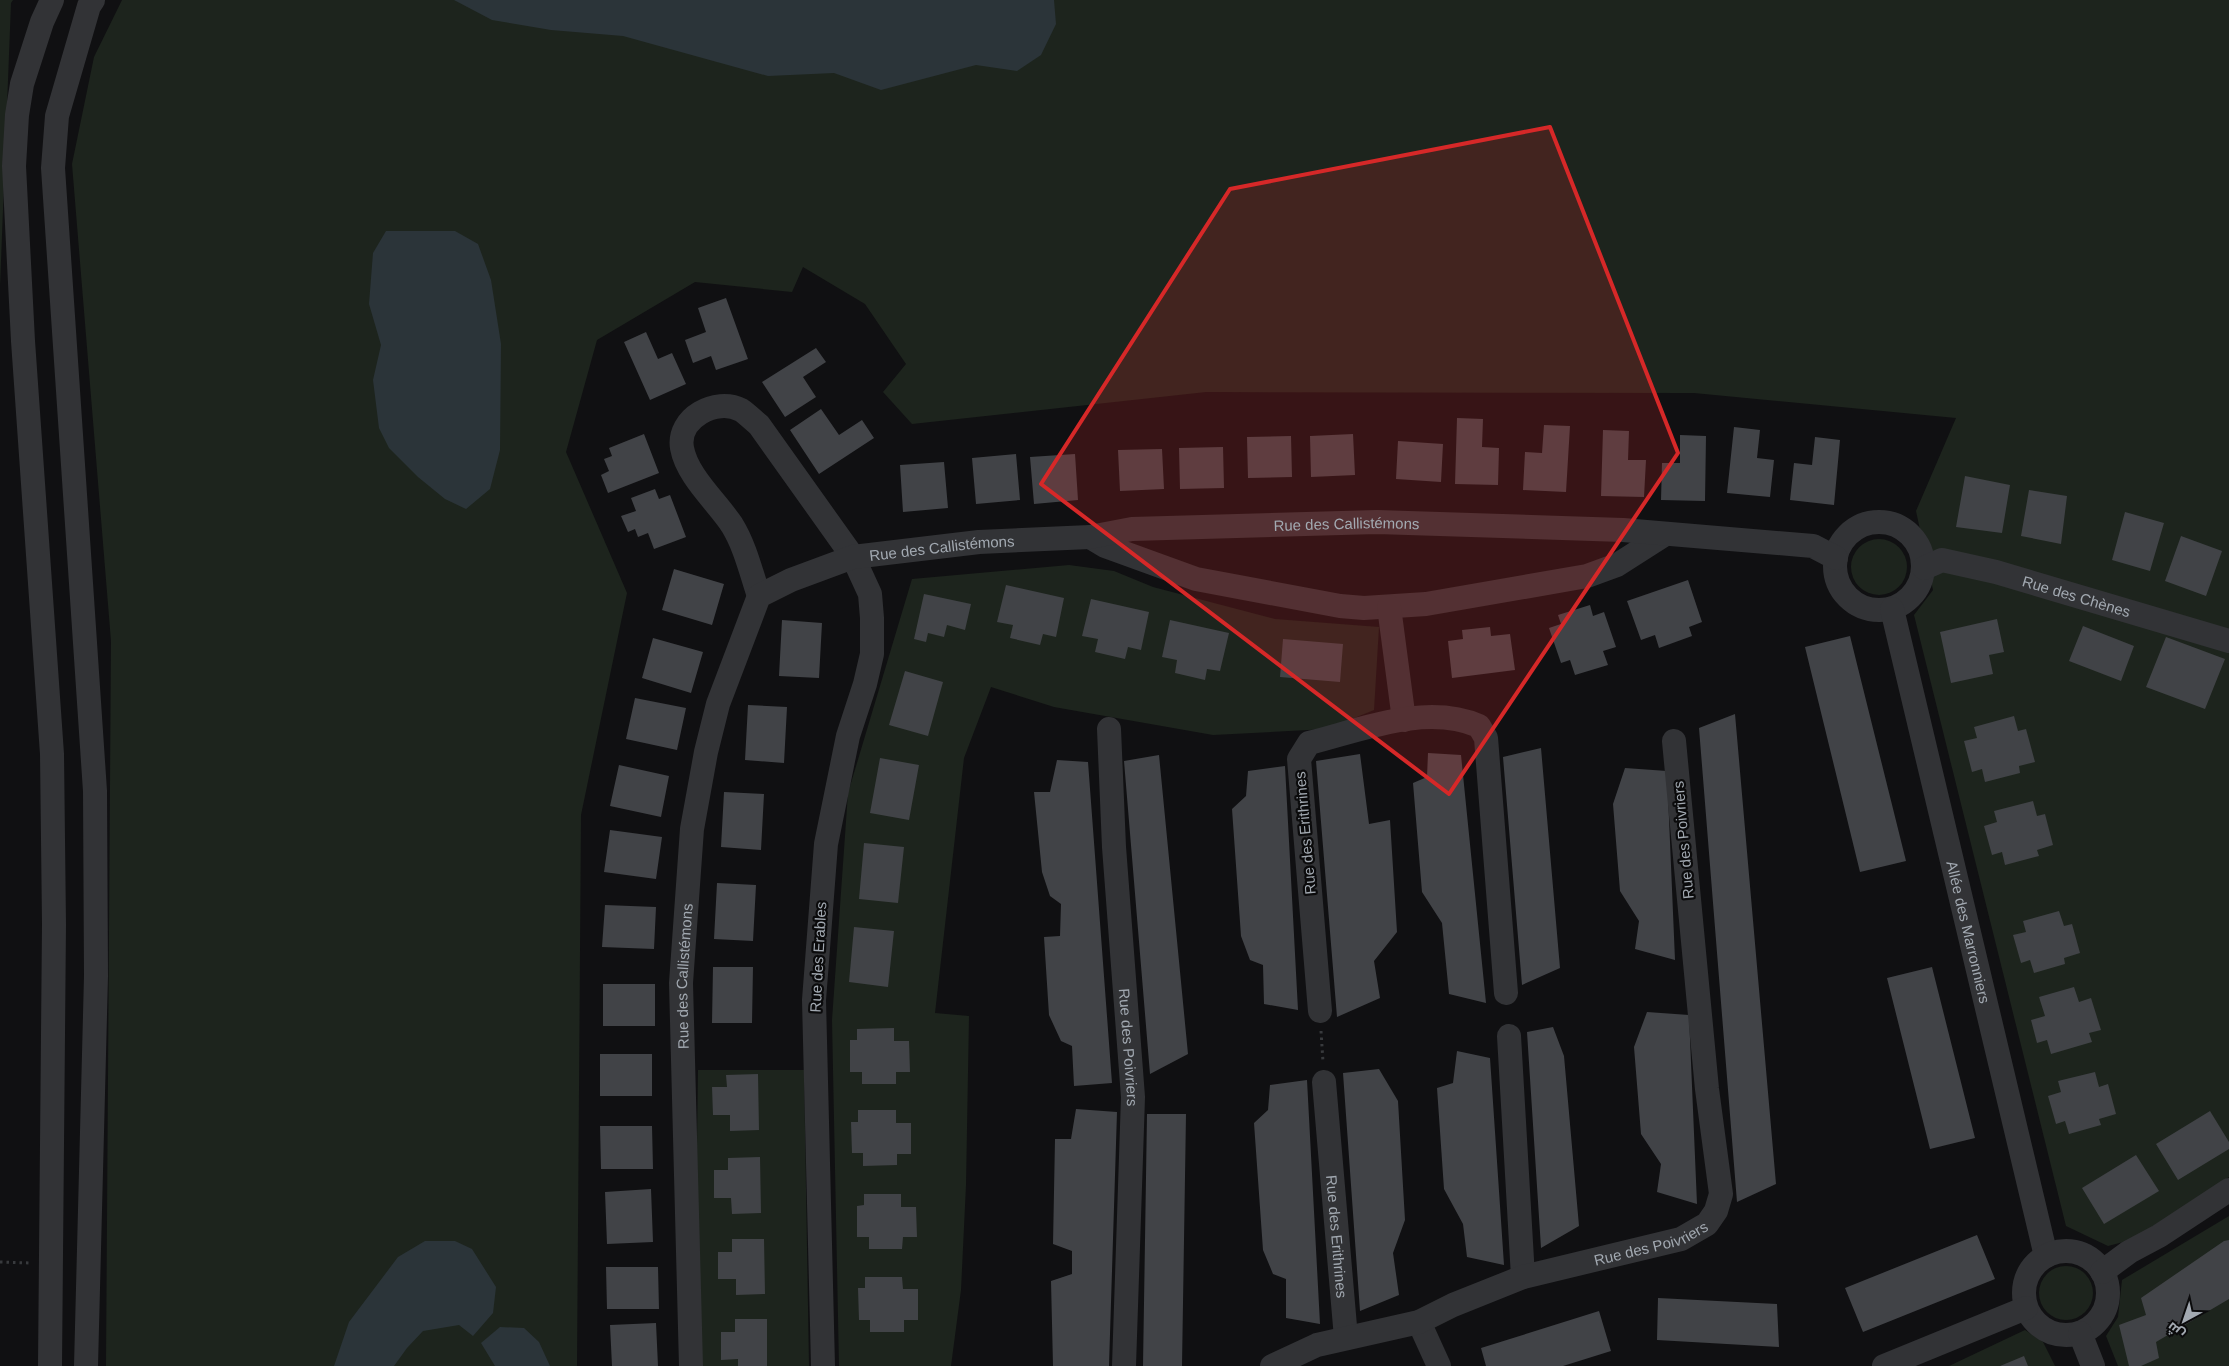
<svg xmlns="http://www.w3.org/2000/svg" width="2229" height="1366" viewBox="0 0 2229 1366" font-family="Helvetica,Cairo,sans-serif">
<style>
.green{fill:#1d241d}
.water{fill:#2b3439}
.building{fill:#414347}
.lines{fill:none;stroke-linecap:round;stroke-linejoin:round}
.path{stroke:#383a3d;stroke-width:3;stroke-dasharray:2.5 4;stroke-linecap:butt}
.minor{stroke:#323336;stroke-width:24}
.marked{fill:#d62828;fill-opacity:0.2;stroke:#d62828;stroke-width:4;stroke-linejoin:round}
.labels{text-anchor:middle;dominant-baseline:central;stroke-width:4.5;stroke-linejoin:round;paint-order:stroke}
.street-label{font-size:15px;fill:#a2a9b1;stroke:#0b0b0c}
</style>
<rect width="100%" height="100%" fill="#101012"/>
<path class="green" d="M0 0H13L11 3 0 287Z
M122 0H2229V1177L2142 1237 2108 1246 2066 1226 1914 615 1933 590 1916 511 1956 418 1694 393 1206 392 912 424 883 392 906 364 865 304 803 267 792 292 695 282 597 340 566 452 627 593 581 815 577 1366H106L111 641 72 164 94 57Z
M1851 567a28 28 0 1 1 56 0a28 28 0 1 1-56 0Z
M1069 565 1114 571 1153 587 1275 619 1379 627 1374 710 1327 729 1213 735 1054 707 991 687 964 758 935 1013 969 1016 966 1185 961 1290 951 1366H839L832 1020 848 793 912 579Z
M698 1070H804L809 1366H694Z
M2229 1216V1366H2118L2106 1336 2118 1317 2122 1280Z
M2039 1293a27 27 0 1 1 54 0a27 27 0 1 1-54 0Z
M2025 1330 2043 1342 2055 1366H1949Z"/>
<path class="water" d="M454 0H1054L1056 24 1041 55 1017 71 976 65 881 90 834 73 768 76 623 36 551 30 492 20Z
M386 231H455L478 244 491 280 501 344 500 450 490 489 466 509 445 499 418 477 389 448 379 428 373 380 381 345 369 304 373 253Z
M425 1241H455L472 1249 496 1287 493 1313 473 1336 459 1325 423 1331 407 1348 394 1366H334L349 1322 398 1257Z
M500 1327 524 1328 539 1342 550 1366H495L481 1343Z"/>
<path class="building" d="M726 298 748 359 716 370 711 356 693 363 685 340 706 332 698 308Z
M646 332 658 359 672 353 686 384 650 400 624 342Z
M816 348 826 362 803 377 816 397 785 417 762 382Z
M821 409 839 435 862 420 874 438 819 474 790 430Z
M1457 418 1483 419 1482 447 1499 448 1498 485 1455 484Z
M1544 425 1570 426 1566 492 1523 490 1525 452 1542 453Z
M1734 427 1760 430 1757 458 1774 460 1770 497 1727 493Z
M1603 430 1629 431 1628 460H1646L1644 497 1601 496Z
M644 434 659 473 608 493 601 475 609 471 604 459 612 456 609 448Z
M1353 434 1355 475 1311 477 1310 436Z
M1680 435 1706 436 1705 501 1661 500 1662 463H1680Z
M1291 436 1292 477 1248 478 1247 437Z
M1815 437 1840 440 1834 505 1790 500 1794 463 1812 465Z
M1398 441 1443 444 1441 482 1396 479Z
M1223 447 1224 488 1180 489 1179 448Z
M1162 449 1164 489 1120 491 1118 450Z
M1016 454 1020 500 976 504 972 458Z
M1075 454 1078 500 1034 504 1030 457Z
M944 462 948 508 903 512 900 465Z
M1965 476 2010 485 2002 533 1956 527Z
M655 489 659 499 670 495 686 537 654 549 648 533 638 537 635 529 628 532 621 516 636 511 631 498Z
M2029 490 2067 496 2061 544 2021 536Z
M2125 512 2164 523 2150 571 2112 560Z
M2181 536 2222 551 2206 596 2165 581Z
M674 569 724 584 712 625 662 610Z
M1688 580 1702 622 1689 627 1692 636 1659 648 1655 635 1641 640 1627 601Z
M1006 585 1064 598 1056 637 1043 634 1040 645 1010 638 1013 625 997 622Z
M924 594 971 604 965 630 947 625 944 637 928 633 926 642 914 639Z
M1091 599 1149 612 1141 650 1128 647 1125 659 1095 652 1098 639 1082 636Z
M1590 605 1593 616 1604 612 1616 647 1603 651 1608 665 1575 675 1570 660 1561 663 1549 628 1561 624 1558 615Z
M1997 619 2004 652 1989 655 1993 674 1951 683 1940 632Z
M782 620 822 623 819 678 779 676Z
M1170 620 1229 633 1220 671 1207 669 1205 680 1175 673 1177 660 1162 657Z
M2083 626 2134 646 2121 681 2069 661Z
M1490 627 1491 636 1510 634 1515 670 1452 678 1448 641 1463 639 1462 630Z
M1850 636 1906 861 1860 872 1805 647Z
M2166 637 2225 659 2205 709 2146 687Z
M653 638 703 652 691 693 642 678Z
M1283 639 1343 644 1340 682 1280 677Z
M905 671 943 682 928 736 889 725Z
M635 698 686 708 677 750 626 739Z
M748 705 787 707 784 763 745 760Z
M1735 714 1776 1184 1737 1202 1699 728Z
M2014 716 2018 731 2026 729 2035 762 2019 766 2020 773 1985 782 1982 769 1972 772 1964 741 1977 738 1974 727Z
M1541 748 1560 968 1522 985 1503 757Z
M1428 753 1461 755 1486 1003 1449 994 1442 923 1422 892 1413 783 1427 777Z
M1360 754 1369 824 1390 820 1397 932 1374 961 1380 998 1337 1017 1316 761Z
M1159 755 1188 1054 1150 1074 1124 761Z
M880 758 919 765 909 820 870 813Z
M1057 760 1088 762 1112 1083 1074 1086 1072 1046 1061 1041 1049 1015 1044 937 1060 936 1061 904 1050 896 1042 872 1034 792H1050Z
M619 765 669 776 661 817 610 806Z
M1285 766 1298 1010 1264 1004 1263 965 1250 960 1241 936 1232 809 1246 796 1248 771Z
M1625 768 1667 771 1675 960 1635 949 1639 921 1620 891 1613 804Z
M724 792 764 794 761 850 721 847Z
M2033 801 2037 816 2045 814 2053 845 2037 850 2039 856 2005 865 2002 852 1992 855 1984 826 1997 822 1994 811Z
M610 830 662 837 656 879 604 872Z
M864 843 904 847 898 903 859 899Z
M717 883 756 885 753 941 714 939Z
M605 905 656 907 654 949 602 947Z
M2059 911 2064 926 2072 924 2080 953 2064 958 2065 964 2034 973 2030 960 2021 963 2013 935 2026 932 2023 921Z
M854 927 894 931 888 987 849 982Z
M713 967H753L752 1023H712Z
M1932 967 1975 1138 1930 1149 1887 978Z
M603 984H655V1026H603Z
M2074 987 2079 1002 2091 998 2101 1030 2089 1033 2092 1042 2051 1054 2047 1040 2037 1043 2031 1020 2045 1016 2039 997Z
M1647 1012 1689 1015 1697 1204 1657 1192 1661 1164 1641 1134 1634 1047Z
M1553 1027 1564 1056 1579 1226 1541 1248 1527 1032Z
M894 1028V1041H909L910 1072H896V1084H862V1072H850V1040H857V1029Z
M1457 1051 1490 1058 1504 1265 1467 1257 1463 1224 1444 1189 1437 1088 1453 1083Z
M600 1054H652V1096H600Z
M1379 1069 1398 1101 1405 1220 1393 1253 1399 1295 1360 1311 1343 1073Z
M2095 1072 2099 1087 2108 1084 2116 1114 2099 1119 2101 1125 2069 1134 2065 1121 2056 1124 2048 1096 2061 1092 2058 1081Z
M758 1074 759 1130 730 1131V1115H713L712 1087H727L726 1075Z
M1307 1080 1320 1324 1286 1318V1279L1273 1274 1263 1250 1254 1123 1268 1110 1270 1085Z
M1076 1109 1117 1112 1109 1366H1053L1051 1281 1072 1274V1251L1053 1244 1055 1139H1071Z
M858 1110H896V1123H911V1154H897V1165L863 1166V1153H852L851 1122H858Z
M2210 1111 2229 1142V1149L2178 1180 2156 1144Z
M1147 1114H1186L1182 1366H1143Z
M600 1126H652L653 1169H601Z
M2136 1155 2159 1191 2104 1224 2082 1188Z
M760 1157 761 1213 732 1214 731 1198H714V1170H728V1158Z
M651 1189 653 1242 607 1244 605 1192Z
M864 1194H901V1207H916L917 1237H903L902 1249H869V1237H857V1206L864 1205Z
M1977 1235 1995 1279 1863 1332 1845 1288Z
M732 1239H764L765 1294 736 1295V1279H718V1252H732Z
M2229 1240V1299L2156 1342 2159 1358 2141 1366H2129L2119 1325 2146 1315 2141 1298 2224 1241Z
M606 1267H658L659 1309H607Z
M865 1277H902L903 1289H918V1320H904V1332H870V1320H859L858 1288H865Z
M1658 1298 1777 1304 1779 1347 1657 1340Z
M1599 1311 1611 1351 1563 1366H1486L1481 1348Z
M735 1319H767V1366H738V1359L721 1360V1332H735Z
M656 1323 658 1366H612L610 1325Z
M2024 1356 2028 1366H2000Z"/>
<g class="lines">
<path class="path" d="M1321 1031 1323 1062
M0 1262 30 1263"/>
<g class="minor">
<circle cx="1879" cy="566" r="44"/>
<path d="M1090 537 1105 546 1196 579 1340 606 1364 608 1426 604 1587 576 1617 565 1664 535"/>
<path id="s1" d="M1924 568 1942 560 1996 572 2229 641"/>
<path d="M759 596C751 572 745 546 732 525 716 501 687 476 682 448 677 418 716 397 741 410 747 414 753 420 759 425L853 557 870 594 872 618V654L865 684 848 736 826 844 814 1000 823 1366"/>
<path d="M1389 607 1404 720"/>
<path id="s2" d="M1892 609 2046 1256"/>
<path id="s3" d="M1109 729 1114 847 1133 1097 1124 1366"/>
<path d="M1320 1011 1299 759 1309 743C1361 730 1426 703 1479 726L1486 738 1506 993"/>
<path d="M1509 1036 1523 1277"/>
<path id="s4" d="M1324 1082 1346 1338"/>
<circle cx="2066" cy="1293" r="42"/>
<path d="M2102 1272 2129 1252 2159 1236 2229 1190"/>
<path d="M1419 1322 1439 1366"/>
<path d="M2080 1333 2093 1366"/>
<path d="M50 1366 54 924 52 754 23 341 14 166 17 115 22 84 42 22 52 0"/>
<path d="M86 1366 96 976 95 791 53 168 57 116 89 6 93 0"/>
<path id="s5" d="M691 1366 681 983 692 829 706 752 718 704 759 596 791 580 853 557 979 542 1090 537 1132 529 1377 522 1623 530 1813 546 1836 558"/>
<path id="s6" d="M1272 1366 1317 1345 1419 1322 1453 1305 1523 1277 1681 1239 1707 1224 1716 1211 1721 1194 1707 1089 1674 741"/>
<path d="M1884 1366 2026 1308"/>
</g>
</g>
<path class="marked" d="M1550 127 1678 453 1449 794 1041 484 1230 189Z"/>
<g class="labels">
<g class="street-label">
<text stroke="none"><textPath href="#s5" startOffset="1378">Rue des Callistémons</textPath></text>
<text stroke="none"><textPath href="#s5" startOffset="972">Rue des Callistémons</textPath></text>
<text stroke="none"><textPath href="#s1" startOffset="159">Rue des Chènes</textPath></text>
<text transform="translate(1305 833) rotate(-95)">Rue des Erithrines</text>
<text transform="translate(1683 840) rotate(-95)">Rue des Poivriers</text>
<text stroke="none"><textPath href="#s2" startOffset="332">Allée des Marronniers</textPath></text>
<text transform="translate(818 957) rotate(-87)">Rue des Erables</text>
<text stroke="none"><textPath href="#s5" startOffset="390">Rue des Callistémons</textPath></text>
<text stroke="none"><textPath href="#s3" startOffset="319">Rue des Poivriers</textPath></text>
<text stroke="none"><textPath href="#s4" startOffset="155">Rue des Erithrines</textPath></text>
<text stroke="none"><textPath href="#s6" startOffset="400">Rue des Poivriers</textPath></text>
</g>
</g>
<g transform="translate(2184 1321) rotate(220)" stroke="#0b0b0c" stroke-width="4" paint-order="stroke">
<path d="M0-4L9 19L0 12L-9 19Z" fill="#a2a9b1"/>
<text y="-8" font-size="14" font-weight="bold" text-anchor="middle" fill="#a2a9b1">ش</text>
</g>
</svg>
